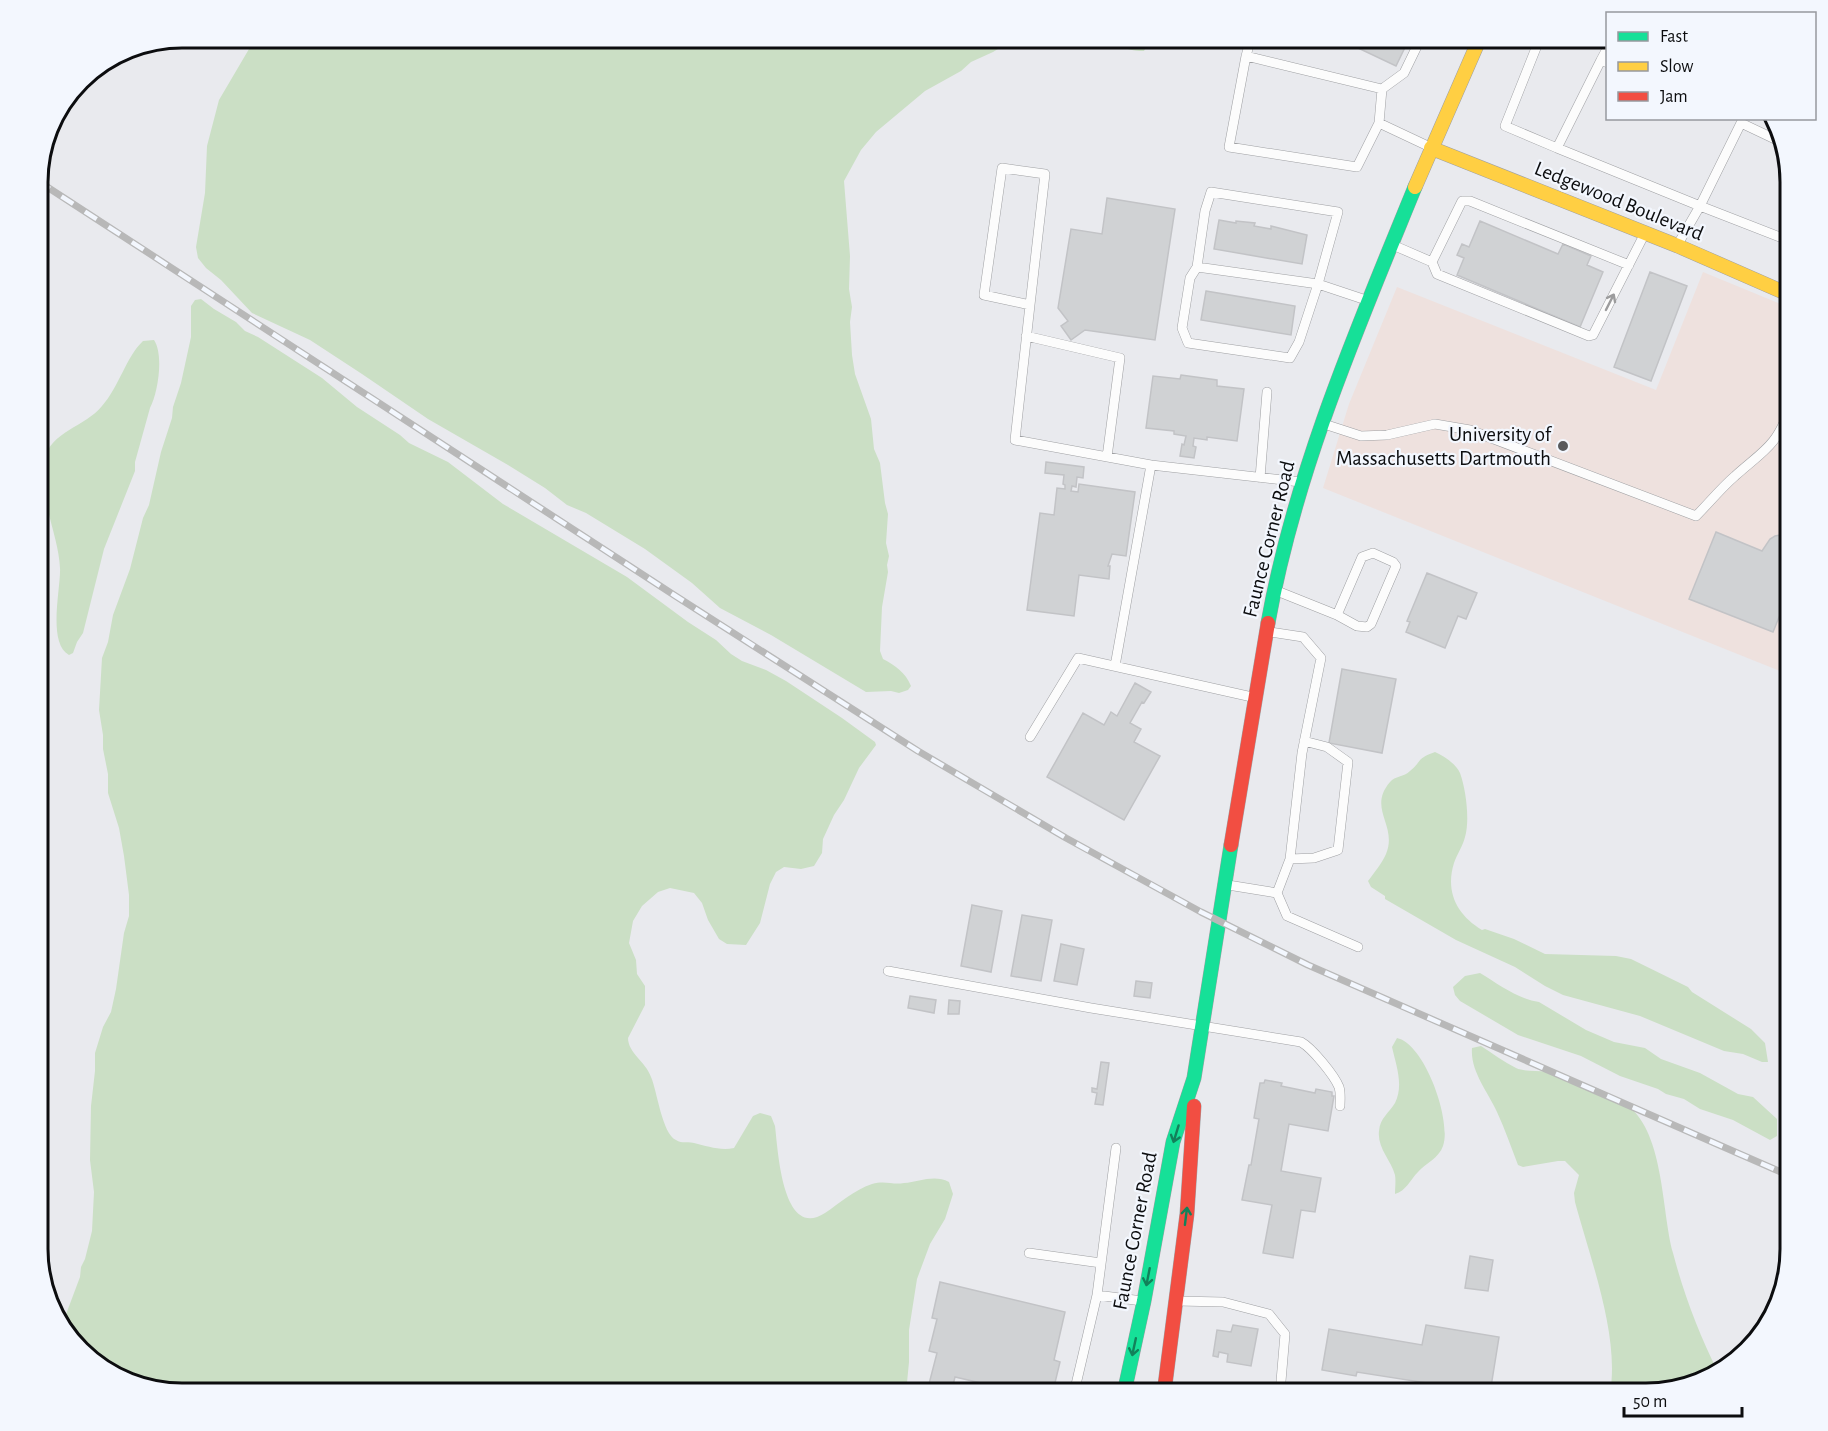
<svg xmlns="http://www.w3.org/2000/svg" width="1828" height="1431" viewBox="0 0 1828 1431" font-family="'Alegreya Sans',sans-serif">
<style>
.education{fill:#eee1de}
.green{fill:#cbdfc5}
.building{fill:#d0d2d4;stroke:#c2c3c6;stroke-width:1.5}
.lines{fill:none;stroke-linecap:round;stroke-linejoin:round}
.lane-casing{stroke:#9fa0a3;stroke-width:10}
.fast-casing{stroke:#9fa0a3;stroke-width:15}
.slow-casing{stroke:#9fa0a3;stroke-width:15}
.jam-casing{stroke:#9fa0a3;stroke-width:15}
.lane{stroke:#fcfcfc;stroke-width:9}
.fast{stroke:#16e098;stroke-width:14}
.slow{stroke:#ffcf43;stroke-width:14}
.jam{stroke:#f24e42;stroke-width:14}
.rail-casing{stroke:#b8b8b8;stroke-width:7}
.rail{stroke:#f3f7fe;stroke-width:4.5;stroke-dasharray:14;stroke-linecap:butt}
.oneway{stroke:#9c9c9d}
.oneway2{stroke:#12815a}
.poi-dot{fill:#595a5d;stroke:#f3f7fe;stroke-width:2}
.labels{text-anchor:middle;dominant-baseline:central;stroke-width:4.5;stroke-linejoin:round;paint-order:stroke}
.street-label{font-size:21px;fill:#0c0d0f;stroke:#f3f7fe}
.poi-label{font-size:21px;fill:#0c0d0f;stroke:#f3f7fe;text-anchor:end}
.rim{fill:none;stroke:#0c0d0f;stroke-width:3}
</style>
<rect width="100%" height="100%" fill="#e9eaee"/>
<path class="education" d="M1703 272 1790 308V675L1323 488 1349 404 1397 287 1656 390Z"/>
<path class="green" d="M251 38H1016L993 52 971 62 961 71 925 91 876 132 861 150 844 181 850 256 849 289 852 307 850 322 852 355 855 374 871 419 874 449 880 463 885 503 888 514 886 543 889 556 887 565 888 572 882 607 880 651 883 659C896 666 905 672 911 686L908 690 899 693 891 691 866 692 771 635 720 608 692 583 645 549 586 513 567 505 545 488 508 465 428 419 362 374 310 340 252 313 221 280 206 268 198 258 196 247 205 193 207 146 219 100 249 49Z
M1115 38H1151L1144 51C1131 51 1121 49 1115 38Z
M201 299 214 309 236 322 245 331 258 337 322 378 357 407 400 435 409 443 448 462 503 504 627 577 688 622 716 640 731 654 742 661 766 670 786 681 842 718 875 742 876 745 859 768 844 800 834 815 823 839 822 853 814 866 801 869 784 867 776 872 770 884 760 923 746 945 727 944 719 939 708 920 702 903 694 893 670 888 658 892 642 906 633 921 629 943 636 960 637 974 645 986V1005L628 1038C628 1053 646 1062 651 1077 657 1090 662 1134 676 1140 682 1144 688 1141 694 1143 707 1146 720 1151 734 1148L753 1116 760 1113 771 1116 775 1126C778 1149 782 1241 825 1213 840 1203 854 1190 872 1184 885 1180 892 1185 904 1183 919 1182 934 1174 949 1182L953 1194 945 1219 930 1244 917 1279 909 1330V1362L906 1393H181L135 1386 87 1358 62 1325 80 1277 81 1267 85 1259 92 1231 94 1192 90 1160 91 1106 95 1071V1053L103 1027 111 1012 116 989 124 933 129 916V895L124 856 119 828 108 793V774L103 749V735L99 710 102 658 108 642 113 615 130 569 143 518 149 505 161 452 172 418 173 407 181 383 191 337V306L195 300Z
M154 340C164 355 158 393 150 408L135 462V471L104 549 83 633 77 642 73 653 69 655C47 643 61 588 60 568 59 536 36 490 44 460 51 431 85 427 102 406 119 387 126 357 143 341Z
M1435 752C1444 756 1456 764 1460 773 1466 789 1470 821 1465 837 1463 846 1457 854 1454 863 1445 892 1457 915 1482 930L1485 929 1514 939 1545 954 1616 956 1631 959 1688 987 1692 992 1751 1029 1765 1043 1768 1062H1762L1743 1054 1724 1051 1640 1016 1563 995 1545 986 1515 967 1456 940 1385 899V896L1371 887 1368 881C1374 873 1382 863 1386 854 1398 825 1367 809 1390 782 1395 776 1404 777 1410 771 1423 760 1416 759 1435 752Z
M1480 973C1498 984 1518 999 1539 1002L1586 1030 1614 1042 1645 1048 1661 1059 1700 1073 1738 1094 1753 1097 1777 1119V1136L1770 1140 1733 1120 1700 1109 1684 1099 1666 1094 1658 1089 1620 1076 1581 1056 1518 1035 1460 1001 1455 995 1453 987 1465 976Z
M1397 1038C1425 1044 1452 1121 1443 1146 1439 1158 1426 1163 1418 1172 1410 1180 1406 1191 1395 1194 1395 1188 1396 1181 1395 1175 1391 1160 1377 1148 1379 1131 1380 1118 1389 1113 1395 1103 1404 1085 1396 1065 1392 1047Z
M1481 1046C1492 1053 1504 1062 1516 1068 1525 1072 1537 1070 1547 1072 1574 1078 1599 1087 1623 1102 1665 1128 1661 1210 1673 1253 1684 1295 1699 1334 1718 1372L1710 1379 1646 1393H1610C1620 1336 1590 1258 1575 1202L1574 1193 1579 1175 1565 1161H1558L1523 1167 1518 1165C1511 1147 1505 1129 1497 1112 1488 1092 1470 1071 1472 1048Z"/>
<path class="building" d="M1337 38H1407L1409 39 1396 66Z
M1107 198 1175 209 1155 340 1085 330 1071 340 1061 326 1068 321 1058 308 1071 229 1102 234Z
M1219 220 1236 223V221L1255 223 1254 226 1271 229V226L1307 235 1302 264 1214 249Z
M1480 221 1558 254 1563 244 1591 256 1587 265 1603 272 1580 327 1457 275 1464 258 1457 255 1462 244 1469 247Z
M1650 272 1687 286 1651 381 1614 367Z
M1206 291 1295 306 1291 335 1201 320Z
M1181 375 1217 380V386L1244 389 1237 441 1207 437V440L1194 438 1193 446 1196 447 1194 458 1180 456 1182 444 1184 445 1186 436 1174 434V431L1146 428 1153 376 1180 379Z
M1046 462 1084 467 1083 478 1077 477 1076 487 1072 486 1071 491 1078 492 1079 484 1135 492 1126 556 1112 554 1108 566H1110L1109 579 1079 575 1074 616 1027 610 1040 513 1054 515 1057 488 1065 489V485L1063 484 1064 475 1045 473Z
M1716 532 1762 551 1770 539 1775 536 1790 533V607L1784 605 1773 632 1689 599Z
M1427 573 1477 593 1466 619 1458 616 1445 648 1406 632 1410 622 1407 621Z
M1342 669 1396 679 1382 753 1329 743Z
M1135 683 1151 692 1144 703 1142 702 1130 723 1141 729 1134 742 1160 756 1124 820 1047 777 1083 713 1104 725 1111 712 1117 716Z
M972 905 1002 911 991 972 961 966Z
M1022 915 1052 920 1041 981 1011 976Z
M1061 944 1084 949 1077 985 1054 981Z
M1136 981 1152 983 1150 998 1134 996Z
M910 996 936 1000 934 1013 908 1008Z
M949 1000 960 1001 959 1014H948Z
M1101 1062 1109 1063 1103 1105 1095 1104 1097 1093 1092 1092V1088L1097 1089Z
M1265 1080 1282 1083 1281 1086 1315 1093 1316 1089 1332 1092V1096H1334L1328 1131 1289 1124 1281 1171 1321 1178 1315 1212 1301 1210 1293 1258 1263 1253 1272 1205 1242 1200 1249 1165H1251L1259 1119 1254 1118 1260 1083H1264Z
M1470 1256 1493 1260 1488 1291 1465 1288Z
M940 1282 1065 1312 1054 1360 1060 1362 1053 1391 1046 1389 1045 1393H1023L955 1377 952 1389 929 1384 937 1353 929 1351 937 1319 932 1318Z
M1233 1325 1258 1329 1251 1366 1227 1362 1228 1354 1219 1352 1218 1357 1213 1356 1217 1330 1231 1332Z
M1426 1325 1499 1337 1490 1393 1357 1372 1356 1376 1322 1370 1329 1329 1422 1345Z"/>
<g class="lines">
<g class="lane-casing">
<path id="lane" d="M1540 38 1505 126 1557 148
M1246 56 1251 38
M1601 60 1608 47
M1608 63 1601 60 1557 148 1700 206 1678 244
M1382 89 1404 73 1421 38
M1379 123 1357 167 1229 147 1246 56 1382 89 1379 123 1430 147
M1781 142 1741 123 1700 206 1790 241
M1395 246 1432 262 1437 274 1589 336 1593 335 1644 235
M1432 262 1462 201H1470L1629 265
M1197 267 1318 284 1338 212 1211 192 1205 211 1197 267 1190 278 1182 328 1188 343 1290 358 1299 342 1318 284 1366 300
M1030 305 1045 174 1002 168 984 295 1030 305 1015 440 1151 465
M1026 336 1120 358 1107 457
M1324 424 1361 436 1387 435 1435 424 1470 430 1696 516C1709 503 1721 488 1735 476 1764 450 1776 447 1790 408
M1260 478 1267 392
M1277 591 1337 615 1357 626 1367 627 1371 624 1396 566 1393 562 1373 553 1362 557 1337 615
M1270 632 1303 637 1321 658 1302 753 1290 859 1277 893
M1115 666 1151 465 1300 482
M1030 737 1078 658 1252 697
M1290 859 1314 858 1338 850 1348 762 1327 747 1304 741
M1228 885 1277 893 1287 916 1358 947
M888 971 1091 1008 1301 1042C1312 1048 1334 1075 1339 1087 1341 1093 1340 1100 1340 1106
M1029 1253 1101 1263
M1097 1295 1142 1301
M1178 1301 1223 1302 1269 1314 1285 1334 1280 1393
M1074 1393 1097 1295 1116 1148"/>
</g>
<g class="fast-casing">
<path id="fast" d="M1268 623C1295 472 1357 329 1415 187
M1124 1393 1144 1301 1173 1142 1194 1078 1231 845"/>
</g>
<g class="slow-casing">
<path id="slow" d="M1431 148 1678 246 1790 295
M1415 187 1480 38"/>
</g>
<g class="jam-casing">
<path id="jam" d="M1231 845 1268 623
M1164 1393 1187 1214 1194 1106"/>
</g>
<use href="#lane" class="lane"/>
<use href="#fast" class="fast"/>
<use href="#slow" class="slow"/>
<use href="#jam" class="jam"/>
<g class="rail-casing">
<path id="rail" d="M38 181 674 595 918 751 1066 838 1201 912 1308 965 1790 1176"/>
</g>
<use href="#rail" class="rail"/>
</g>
<defs><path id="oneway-shaft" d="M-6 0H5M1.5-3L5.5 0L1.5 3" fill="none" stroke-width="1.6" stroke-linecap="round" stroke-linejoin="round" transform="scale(1.5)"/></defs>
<use class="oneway" href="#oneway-shaft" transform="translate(1610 302) rotate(-63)"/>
<g class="oneway2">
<use href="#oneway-shaft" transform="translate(1176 1134) rotate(107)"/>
<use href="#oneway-shaft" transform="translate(1186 1216) rotate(-83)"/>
<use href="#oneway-shaft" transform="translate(1148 1277) rotate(101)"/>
<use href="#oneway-shaft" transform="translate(1134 1347) rotate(102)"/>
</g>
<circle class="poi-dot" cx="1563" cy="446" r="6"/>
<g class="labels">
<g class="street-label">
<text transform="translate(1619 201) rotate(22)">Ledgewood Boulevard</text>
<text transform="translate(1269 539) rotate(-76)">Faunce Corner Road</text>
<text transform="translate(1135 1231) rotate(-79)">Faunce Corner Road</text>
</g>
<g class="poi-label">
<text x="1551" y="434">University of<tspan x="1551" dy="24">Massachusetts Dartmouth</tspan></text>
</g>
</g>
<path d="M0 0H1828V1431H0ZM182 48H1646A134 134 0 0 1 1780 182V1249A134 134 0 0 1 1646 1383H182A134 134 0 0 1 48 1249V182A134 134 0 0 1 182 48Z" fill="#f3f7fe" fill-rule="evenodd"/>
<path class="rim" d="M182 48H1646A134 134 0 0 1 1780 182V1249A134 134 0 0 1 1646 1383H182A134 134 0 0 1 48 1249V182A134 134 0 0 1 182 48Z"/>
<rect x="1606" y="12" width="210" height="108" fill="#f3f7fe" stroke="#97999e" stroke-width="1.5"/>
<rect x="1618" y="32" width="30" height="9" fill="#16e098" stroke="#97999e" stroke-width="1.5"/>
<text x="1660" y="42" font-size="18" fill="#0c0d0f">Fast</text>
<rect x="1618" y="62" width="30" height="9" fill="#ffcf43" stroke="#97999e" stroke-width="1.5"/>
<text x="1660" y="72" font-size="18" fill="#0c0d0f">Slow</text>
<rect x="1618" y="92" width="30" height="9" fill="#f24e42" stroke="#97999e" stroke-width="1.5"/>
<text x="1660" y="102" font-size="18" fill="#0c0d0f">Jam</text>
<path d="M1624 1407v9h118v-9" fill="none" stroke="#0c0d0f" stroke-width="3"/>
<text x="1633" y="1407" font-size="18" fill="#0c0d0f" stroke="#f3f7fe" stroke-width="4.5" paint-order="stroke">50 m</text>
</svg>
